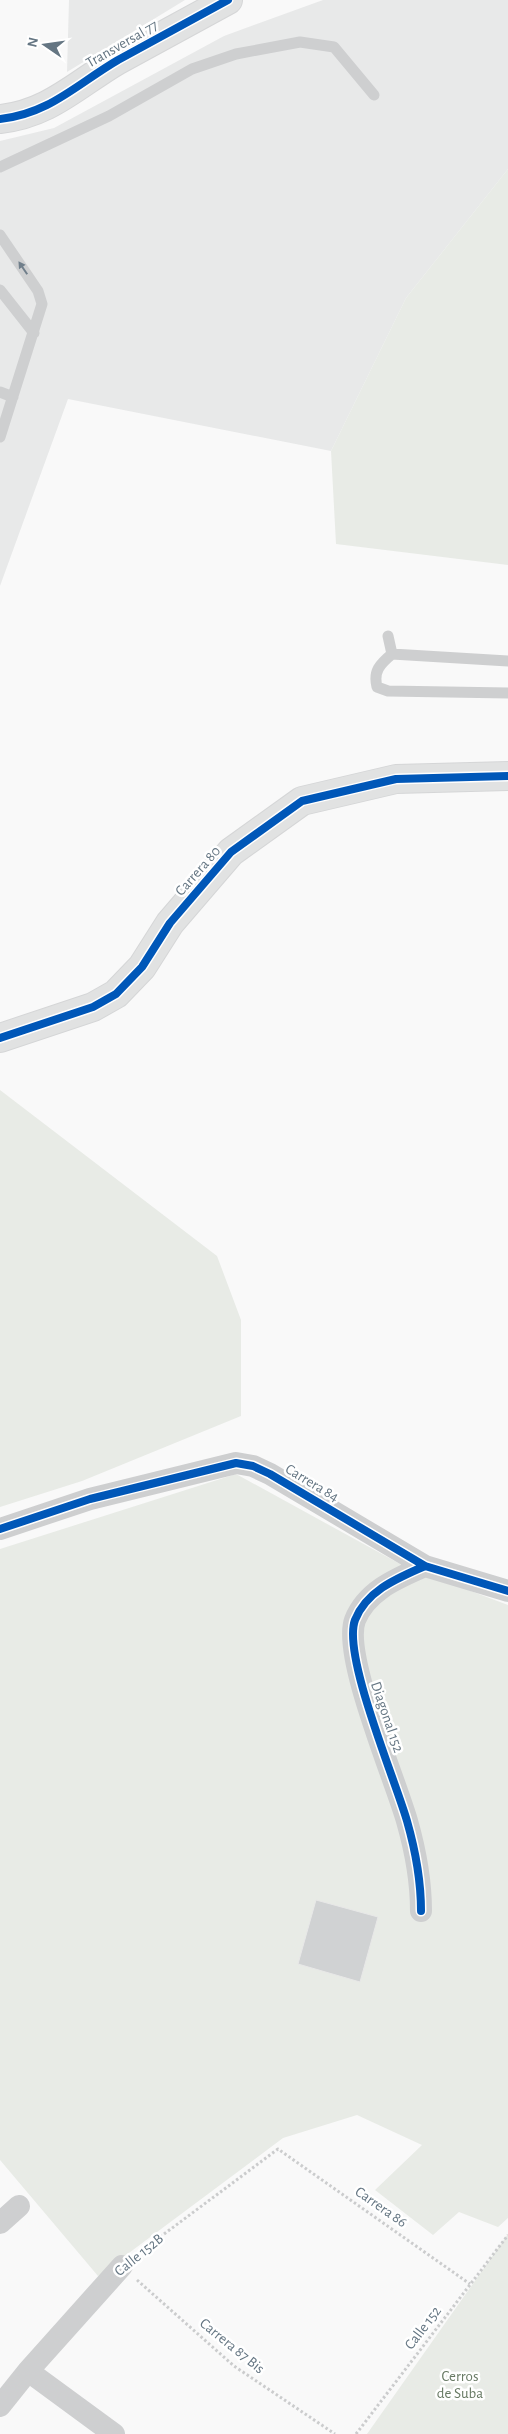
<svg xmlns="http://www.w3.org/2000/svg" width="508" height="2434" viewBox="0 0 508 2434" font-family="'Alegreya Sans',sans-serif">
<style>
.built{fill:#e8e9e9}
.green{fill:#e8ebe6}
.building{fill:#d0d2d3;stroke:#e8e8e8}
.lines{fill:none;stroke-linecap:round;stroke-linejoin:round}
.secondary-casing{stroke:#d5d6d7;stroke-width:30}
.path{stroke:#cbcccd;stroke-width:3;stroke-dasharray:2.5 2.5;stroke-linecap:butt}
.lane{stroke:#cecfd0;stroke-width:11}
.street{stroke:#cecfd0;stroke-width:22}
.secondary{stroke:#e1e2e2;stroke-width:28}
.cycleway-casing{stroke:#fff;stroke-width:11}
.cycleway{stroke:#0057b8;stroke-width:8}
.oneway{fill:#707f8b}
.labels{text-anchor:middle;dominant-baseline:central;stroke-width:5;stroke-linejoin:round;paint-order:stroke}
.street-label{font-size:15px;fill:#657683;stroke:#fff}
.park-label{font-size:15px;fill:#687a64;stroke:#fff}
</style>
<rect width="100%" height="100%" fill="#f9f9f9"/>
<path class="built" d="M69 0H185L67 72Z
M323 0H508V169L406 298 331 451 68 399 0 586V141L54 128 224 36Z"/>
<path class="green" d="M508 169V565L336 544 331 451 406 298Z
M0 1090 217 1256 241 1320V1416L82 1481 0 1507Z
M236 1474 402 1565 508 1605V2218L498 2227 459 2212 433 2235 375 2190 422 2145 357 2115 283 2138 98 2276 0 2160V1549Z
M508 2234V2434H367Z"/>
<path class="building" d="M316 1900 378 1917 360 1982 298 1964Z"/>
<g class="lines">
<g class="secondary-casing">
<path id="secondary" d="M0 119C49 114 77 84 118 60 154 40 192 20 228 0
M0 1038 93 1007 116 994 142 967 170 923 231 852 302 801 396 779 508 776"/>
</g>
<path class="path" d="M136 2255 278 2149 470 2284
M137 2280 234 2366 335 2434
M356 2434 508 2235"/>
<path class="lane" d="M0 167 109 116 192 69 236 54 300 42 334 47 374 95
M0 235 38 291 42 304 0 437
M0 290 34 333
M0 392 13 397
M388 636 392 654
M508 661 392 654C380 664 373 671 377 687L388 691 508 693"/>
<path class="street" d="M0 1529 90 1499 236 1463 253 1466 270 1474 425 1566 508 1591
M421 1911C421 1881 415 1849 407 1821 395 1779 342 1655 355 1620 367 1590 398 1578 425 1566
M0 2223 19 2206
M28 2371 114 2434
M0 2406 28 2371 122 2266"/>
<use href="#secondary" class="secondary"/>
<g class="cycleway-casing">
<path id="cycleway" d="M0 119C49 114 77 84 118 60 154 40 192 20 228 0
M0 1038 93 1007 116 994 142 967 170 923 231 852 302 801 396 779 508 776
M0 1529 90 1499 236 1463 253 1466 270 1474 425 1566 508 1591
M421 1911C421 1881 415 1849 407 1821 395 1779 342 1655 355 1620 367 1590 398 1578 425 1566"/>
</g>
<use href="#cycleway" class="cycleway"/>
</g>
<defs><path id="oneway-solid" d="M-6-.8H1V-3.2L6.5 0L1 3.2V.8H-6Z" transform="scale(1.25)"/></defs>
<use class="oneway" href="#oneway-solid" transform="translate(23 268) rotate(-124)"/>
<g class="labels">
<g class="street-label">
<text transform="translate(122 44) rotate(-30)">Transversal 77</text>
<text transform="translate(198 871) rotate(-49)">Carrera 80</text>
<text transform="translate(312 1483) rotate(31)">Carrera 84</text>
<text transform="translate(387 1717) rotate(71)">Diagonal 152</text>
<text transform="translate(381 2207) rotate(35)">Carrera 86</text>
<text transform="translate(139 2255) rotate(-39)">Calle 152B</text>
<text transform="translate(423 2328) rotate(-53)">Calle 152</text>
<text transform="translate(232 2346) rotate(39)">Carrera 87 Bis</text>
</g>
<g class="park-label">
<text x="460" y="2376">Cerros<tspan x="460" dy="17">de Suba</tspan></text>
</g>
</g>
<g transform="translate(45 45) rotate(283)" stroke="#ffffff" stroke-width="4" paint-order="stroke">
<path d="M0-4L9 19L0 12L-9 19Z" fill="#657683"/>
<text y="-8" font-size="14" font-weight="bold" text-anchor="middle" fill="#657683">N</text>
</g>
</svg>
